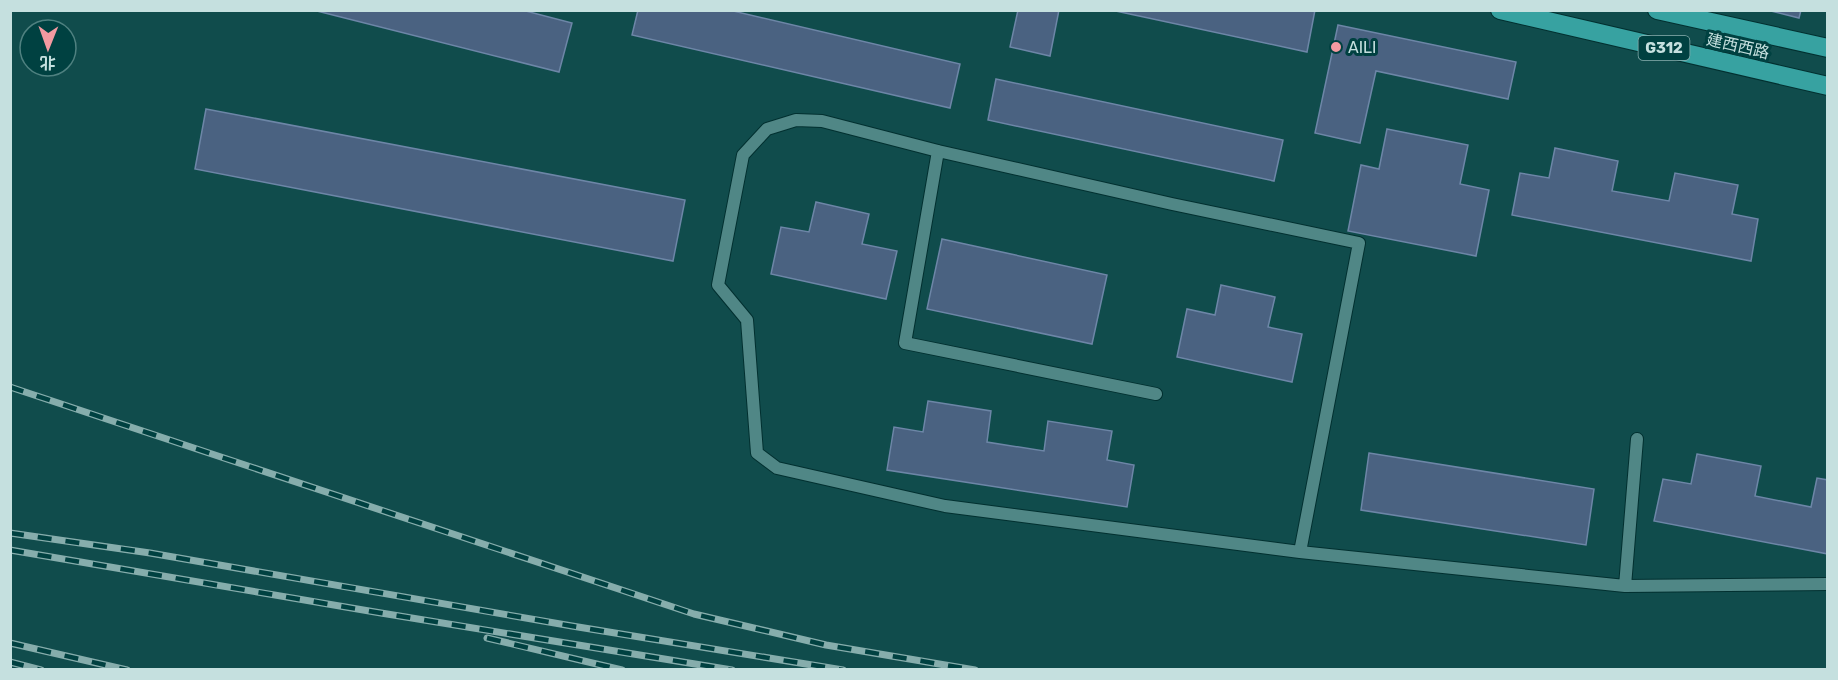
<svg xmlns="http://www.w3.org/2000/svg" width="1838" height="680" viewBox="0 0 1838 680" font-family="Rubik,'Noto Sans SC',sans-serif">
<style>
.building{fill:#4a6281;stroke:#6d86a7;stroke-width:1.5}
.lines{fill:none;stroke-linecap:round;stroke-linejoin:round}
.lane-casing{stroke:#023030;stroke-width:14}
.highway-casing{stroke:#023030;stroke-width:20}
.lane{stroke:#508786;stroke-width:12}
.highway{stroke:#37a2a1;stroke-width:18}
.rail-casing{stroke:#86adac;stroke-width:7}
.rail{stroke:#004141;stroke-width:4.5;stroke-dasharray:14;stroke-linecap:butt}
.poi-dot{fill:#f49aa1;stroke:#004141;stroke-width:2}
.labels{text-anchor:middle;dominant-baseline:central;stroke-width:6;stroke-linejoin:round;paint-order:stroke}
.shield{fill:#004141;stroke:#8ab0b0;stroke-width:1.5}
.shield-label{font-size:15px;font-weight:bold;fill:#c5e0df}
.street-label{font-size:16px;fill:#c5e0df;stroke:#004141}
.poi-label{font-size:16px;fill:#c5e0df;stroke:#004141;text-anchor:start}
</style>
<rect width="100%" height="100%" fill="#104c4c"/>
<path class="building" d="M313 10H522L572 23 559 72Z
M638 10H729L960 64 950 108 632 35Z
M1018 10H1059L1050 56 1010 47Z
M1111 10H1315L1307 52Z
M1767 10H1801L1799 18Z
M1338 25 1516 62 1508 99 1376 71 1360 143 1315 133Z
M996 79 1283 140 1274 181 988 120Z
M206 109 685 200 673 261 195 169Z
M1387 129 1468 145 1460 184 1489 190 1476 256 1348 231 1361 165 1379 169Z
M1555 148 1618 161 1612 191 1669 201 1675 173 1738 185 1732 214 1758 219 1751 261 1512 215 1520 173 1549 178Z
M816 202 869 214 862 244 897 251 886 299 771 274 781 227 809 232Z
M942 239 1107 275 1092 344 927 309Z
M1221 285 1275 297 1268 327 1302 334 1292 382 1177 357 1187 309 1215 315Z
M928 401 991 411 987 442 1044 451 1048 421 1112 431 1107 460 1134 465 1127 507 887 470 894 427 923 432Z
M1369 453 1594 489 1586 545 1361 510Z
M1697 454 1761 466 1755 496 1811 507 1817 478 1828 480V554L1654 521 1663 479 1691 484Z"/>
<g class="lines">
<g class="lane-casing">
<path id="lane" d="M938 151 905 343 1156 394
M1300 552 1359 243 1172 204 938 151 822 121 796 120 767 129 743 155 718 285 747 320 757 453 777 468 945 506 1300 552 1625 586 1828 584
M1625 586 1637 439"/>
</g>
<g class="highway-casing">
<path id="highway" d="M1500 10 1828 86
M1657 10 1828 48"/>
</g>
<use href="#lane" class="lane"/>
<use href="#highway" class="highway"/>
<g class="rail-casing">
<path id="rail" d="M10 387 694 614 826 645 975 670
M10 533 150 553 572 626 843 670
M10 550 381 613 732 670
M487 638 622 670
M10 643 127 670
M10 662 41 670"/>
</g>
<use href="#rail" class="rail"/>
</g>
<circle class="poi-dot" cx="1336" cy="47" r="6"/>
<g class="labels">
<rect class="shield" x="1638.5" y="36" width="51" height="24" rx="4.5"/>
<g class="shield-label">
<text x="1664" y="48">G312</text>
</g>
<g class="street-label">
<text transform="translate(1738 46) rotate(13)">建西西路</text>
</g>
<g class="poi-label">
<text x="1348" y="47">AILI</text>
</g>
</g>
<rect width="1838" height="680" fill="none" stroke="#c5e0df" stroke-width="24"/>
<g transform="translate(48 48) rotate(181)"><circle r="28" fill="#004141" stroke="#4f8180" stroke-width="1.5"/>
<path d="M0-4.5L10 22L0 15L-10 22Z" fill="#f49aa1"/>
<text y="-9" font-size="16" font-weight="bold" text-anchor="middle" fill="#c5e0df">北</text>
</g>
</svg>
